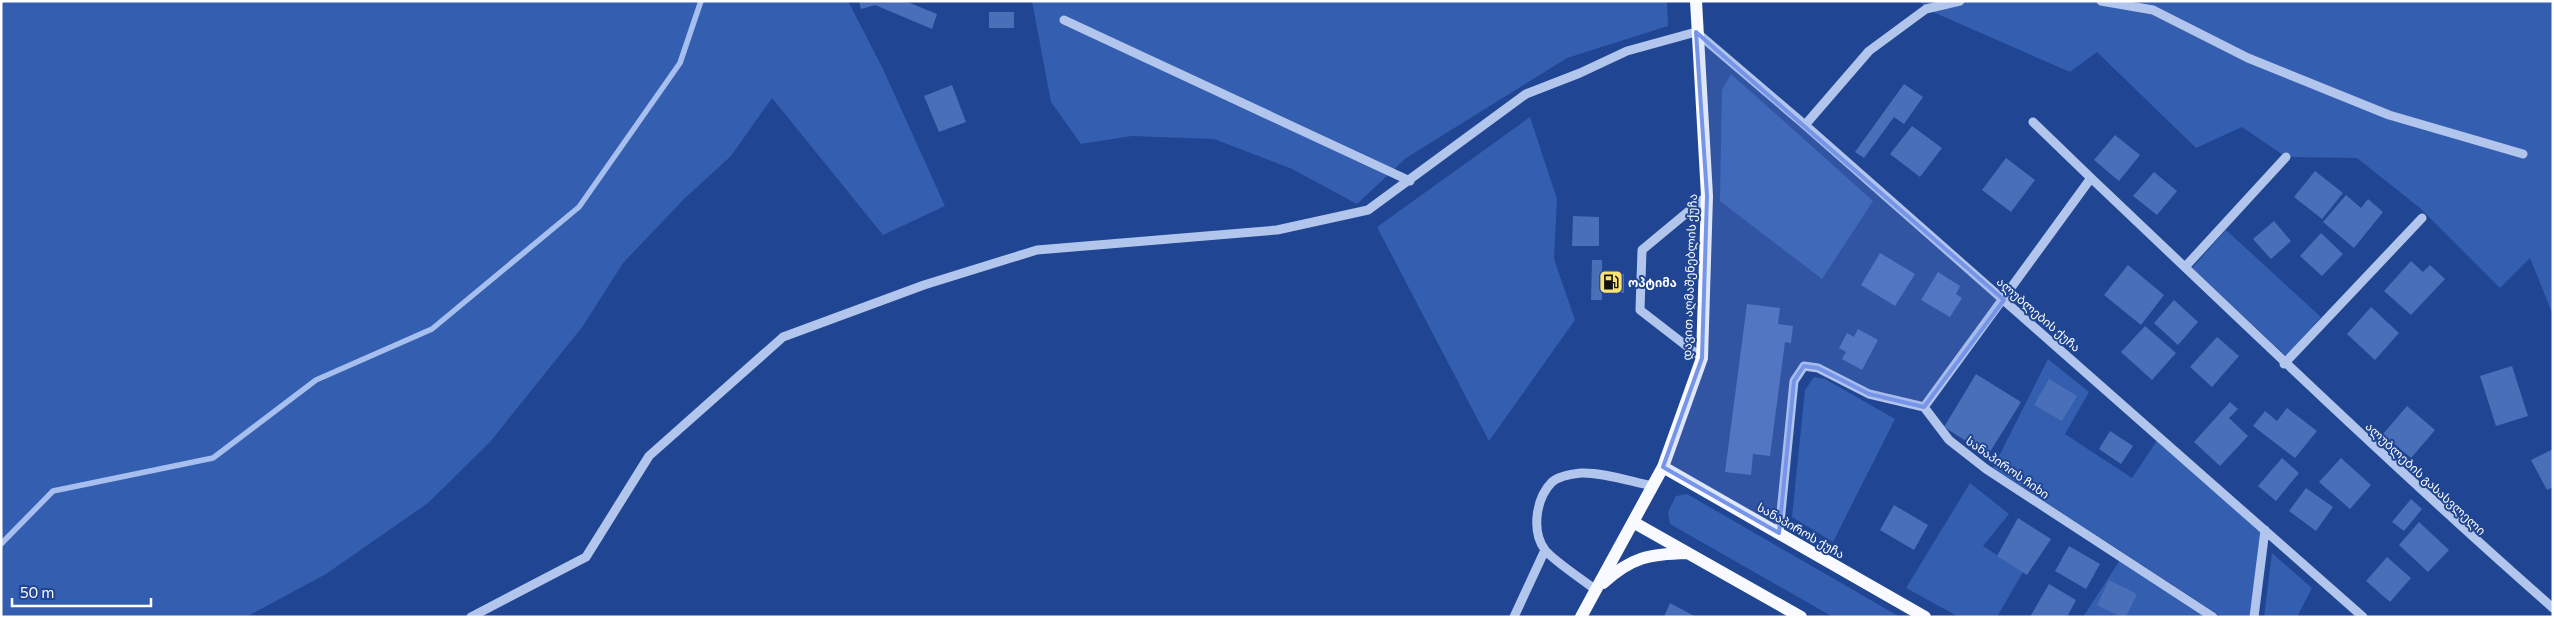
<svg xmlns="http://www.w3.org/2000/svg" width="2554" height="618" viewBox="0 0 2554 618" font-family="Commissioner,'Noto Sans Georgian',sans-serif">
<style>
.green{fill:#345eaf}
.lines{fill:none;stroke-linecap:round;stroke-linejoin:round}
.stream{stroke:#a6bfef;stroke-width:5.5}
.building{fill:#496fb9}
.minor{stroke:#b2c6ed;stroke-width:9}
.major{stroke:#f8faff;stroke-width:12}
.marked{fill:#7795e8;fill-opacity:0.2;stroke:#7795e8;stroke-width:4;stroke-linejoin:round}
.labels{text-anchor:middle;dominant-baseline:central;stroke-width:4;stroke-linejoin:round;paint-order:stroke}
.street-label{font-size:12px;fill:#fff;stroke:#204592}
.poi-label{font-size:12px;font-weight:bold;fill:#fff;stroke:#204592;text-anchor:start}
</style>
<rect width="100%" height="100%" fill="#204592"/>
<path class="green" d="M1 1H848L883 69 945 206 883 235 772 98 731 156 684 199 623 263 583 326 490 442 428 503 326 574 246 617H1Z
M1032 1H1667L1668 26 1567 58 1406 158 1357 204 1292 169 1214 139 1132 136 1081 144 1051 102Z
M1920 1H2553V315L2530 258 2500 288 2420 208 2357 158 2286 157 2242 127 2196 148 2097 52 2070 72 1926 9Z
M1731 74 1873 201 1822 279 1720 201 1722 90Z
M1530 117 1557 199 1554 259 1575 320 1489 441 1377 227Z
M2226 230 2321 317 2286 356 2192 268Z
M2048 359 2089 392 2065 434 2132 478 2158 439 2262 529 2251 617H2222L1993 468Z
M1814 377 1825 379 1895 419 1833 542 1792 517 1805 390Z
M1970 483 2009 514 1983 546 2023 572 1997 617H1959L1906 588Z
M1687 494 1900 617H1833L1670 524 1668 512 1676 496Z
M2272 553 2312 588 2297 617H2264Z
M2120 560 2209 617H2083Z"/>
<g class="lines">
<path class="stream" d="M1 544 53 491 213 458 316 380 432 329 579 207 680 63 701 1"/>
</g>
<path class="building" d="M859 1H905L937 14 932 29 875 5 861 9Z
M989 12H1014V28H989Z
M1904 84 1923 97 1904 124 1894 117 1864 158 1855 152Z
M952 85 966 122 939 132 924 96Z
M1912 126 1942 148 1920 177 1890 154Z
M2115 135 2140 155 2119 181 2094 160Z
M2006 158 2035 180 2011 212 1982 190Z
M2315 171 2343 193 2322 219 2294 197Z
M2154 172 2177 191 2157 215 2133 196Z
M2346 195 2361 208 2368 199 2383 212 2354 248 2323 222Z
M1573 216 1599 217V246H1572Z
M2274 221 2291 241 2271 259 2253 239Z
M2321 233 2343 254 2322 276 2300 256Z
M1880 253 1915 274 1895 306 1861 285Z
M1592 260H1602V273L1624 274V293L1602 292V300H1591Z
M2411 261 2423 272 2430 265 2445 279 2411 315 2384 291Z
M2128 265 2164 295 2141 325 2104 295Z
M1938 272 1960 286 1956 294 1962 298 1950 317 1921 300Z
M2174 300 2198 322 2178 345 2154 323Z
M1747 304 1780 308 1778 324 1793 326 1791 343 1785 342 1770 456 1753 454 1751 475 1725 472Z
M2371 307 2399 333 2375 360 2347 334Z
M2145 326 2176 353 2152 380 2121 352Z
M1858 329 1878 340 1862 370 1842 359 1846 352 1839 348 1847 333 1854 337Z
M2217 337 2239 356 2212 387 2190 367Z
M2512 366 2528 416 2496 426 2480 376Z
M1976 374 2021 402 1988 455 1944 427Z
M2049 379 2077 396 2062 421 2034 405Z
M2230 402 2238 409 2229 418 2248 436 2220 466 2194 442Z
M2407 406 2435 430 2411 458 2383 434Z
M2287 408 2317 431 2295 458 2253 426 2265 411 2277 421Z
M2110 431 2133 446 2121 464 2099 449Z
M2553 449V487L2547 490 2531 460Z
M2282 458 2299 473 2276 501 2258 486Z
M2341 458 2371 485 2350 509 2319 482Z
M2306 488 2333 507 2316 531 2289 511Z
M2411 499 2422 509 2404 531 2392 522Z
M1894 505 1928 525 1914 550 1880 530Z
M2018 518 2051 539 2027 575 1997 556Z
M2419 522 2449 550 2428 572 2399 545Z
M2069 546 2100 564 2086 589 2055 571Z
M2387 557 2411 578 2390 602 2366 581Z
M2109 580 2137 594 2126 617H2121L2097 605Z
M2049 584 2076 600 2067 617H2030Z
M1670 603 1696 617H1664Z"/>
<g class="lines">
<path class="minor" d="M2101 1 2153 10 2248 58 2389 115 2523 154
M1064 20 1410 181
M2033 122 2091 178
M1805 125 1869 51 1926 9 1960 1
M2185 267 2286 157
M1702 358 1640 310 1642 250 1707 196
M2284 364 2422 218
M1924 407 2091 178C2244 323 2395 469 2553 608
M1779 533 1794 381 1804 366 1818 368 1869 394 1924 407 1949 440 1986 469 2213 617
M1596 590C1583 580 1554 561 1545 550 1531 531 1536 498 1552 482 1559 476 1572 474 1581 473 1602 472 1632 482 1653 486
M471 617 586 557 649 456 783 337 924 285 1037 250 1277 230 1368 210 1526 94 1580 73 1627 51 1696 32 1805 125 2363 617
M1514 617 1545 550
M2254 617 2265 530"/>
<path class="major" d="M1663 467 1925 617
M1633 522 1801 617
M1603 583C1632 557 1649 554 1687 553
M1581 617 1663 467 1702 358 1707 196 1696 1"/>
</g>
<path class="marked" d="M1696 32 2004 300 1924 407 1869 394 1818 368 1804 366 1794 381 1779 533 1663 467 1702 358 1707 196Z"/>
<defs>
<g id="fuel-square" transform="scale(1.25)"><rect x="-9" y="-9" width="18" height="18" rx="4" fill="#fae273" stroke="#204592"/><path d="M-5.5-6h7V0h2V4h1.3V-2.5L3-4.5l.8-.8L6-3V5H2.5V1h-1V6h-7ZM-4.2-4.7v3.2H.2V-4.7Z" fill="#111"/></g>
</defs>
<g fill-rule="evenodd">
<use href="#fuel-square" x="1611" y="282"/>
</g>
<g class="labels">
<g class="street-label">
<text transform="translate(1689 277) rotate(-88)">დავით აღმაშენებლის ქუჩა</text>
<text transform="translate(2039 314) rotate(41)">ალუბლების ქუჩა</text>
<text transform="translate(2008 467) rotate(35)">სანაპიროს ჩიხი</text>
<text transform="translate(2426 478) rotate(43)">ალუბლების გასასვლელი</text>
<text transform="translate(1801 530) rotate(30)">სანაპიროს ქუჩა</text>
</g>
<g class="poi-label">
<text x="1628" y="282">ოპტიმა</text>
</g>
</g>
<rect width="2554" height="618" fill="none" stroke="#ffffff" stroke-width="5"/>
<path d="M12 598v8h139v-8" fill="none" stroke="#ffffff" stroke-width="2.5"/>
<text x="20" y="598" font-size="15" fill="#ffffff" stroke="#204592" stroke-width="4" paint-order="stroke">50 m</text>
</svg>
